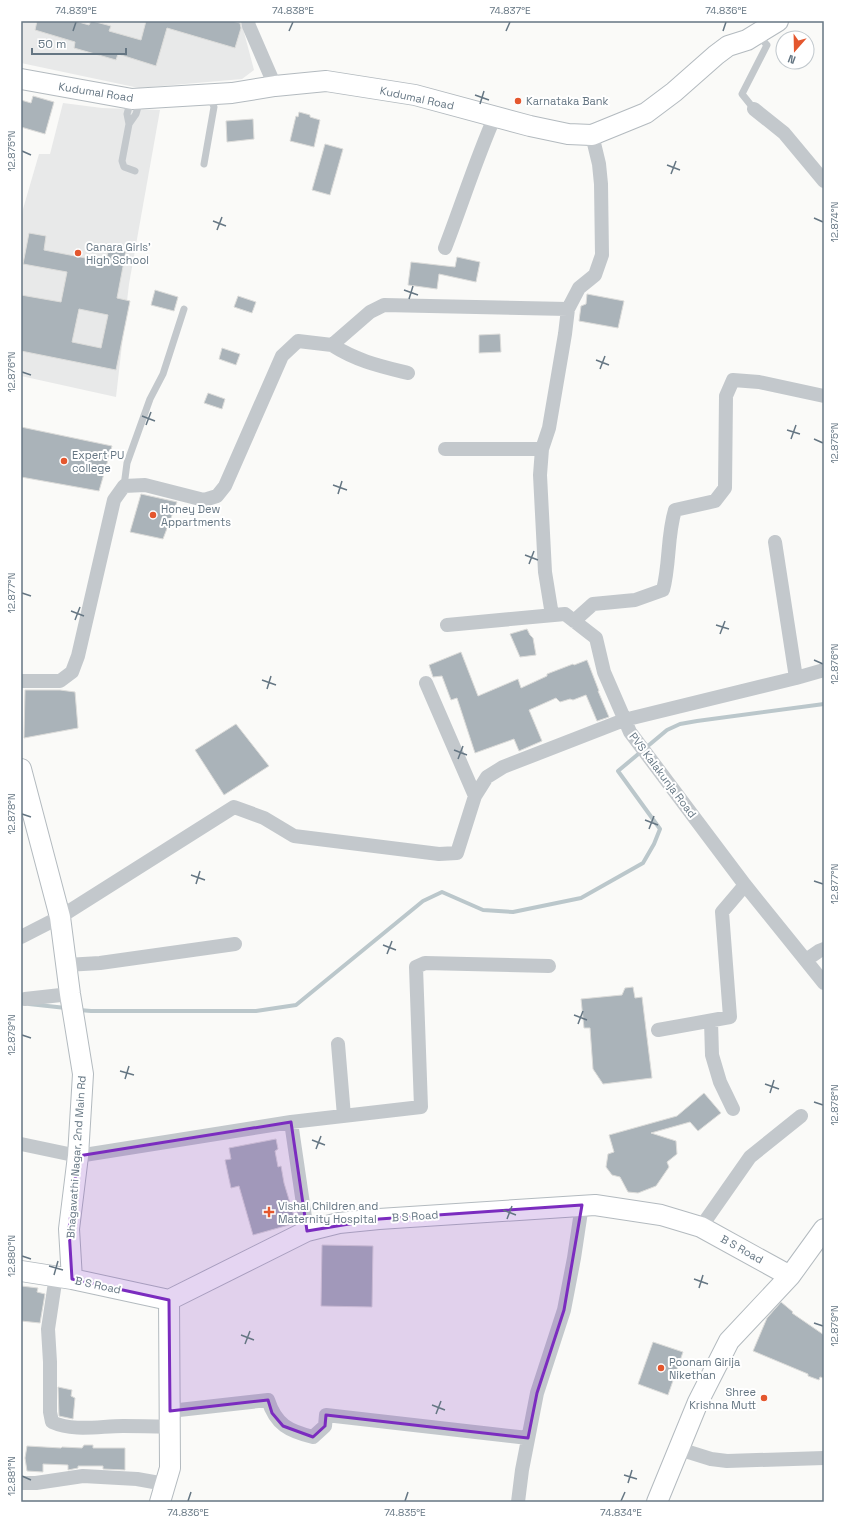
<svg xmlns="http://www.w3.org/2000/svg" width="845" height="1523" viewBox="0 0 845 1523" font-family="'Space Grotesk',sans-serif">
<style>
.built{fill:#e8e9e9}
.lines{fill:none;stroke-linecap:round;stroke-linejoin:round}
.stream{stroke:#bbc7cb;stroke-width:4}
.building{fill:#aab3b9;stroke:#dcdcda;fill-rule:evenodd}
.secondary-casing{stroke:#b3babf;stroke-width:22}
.lane{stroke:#c3c8cc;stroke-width:7}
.street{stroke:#c3c8cc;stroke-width:14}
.secondary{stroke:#fff;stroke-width:20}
.marked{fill:#7b2cbf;fill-opacity:0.2;stroke:#7b2cbf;stroke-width:3;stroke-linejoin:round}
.ticks{fill:none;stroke:#657683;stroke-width:1.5}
.poi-dot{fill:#e4572e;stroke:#fff;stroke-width:1.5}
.labels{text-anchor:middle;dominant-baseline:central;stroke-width:4;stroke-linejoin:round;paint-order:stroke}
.street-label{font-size:11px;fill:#657683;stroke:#fff}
.poi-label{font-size:11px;fill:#657683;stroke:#fff;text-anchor:start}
.neatline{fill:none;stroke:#657683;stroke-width:1.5}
.ticks-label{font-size:10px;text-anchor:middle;fill:#657683}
</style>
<rect width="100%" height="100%" fill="#fafaf8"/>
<path class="built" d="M21 21H241L254 70 242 79 139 88 21 63Z
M63 103 102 108 160 110 129 284 116 397 21 376V221L23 209 39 154H50Z"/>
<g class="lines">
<path class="stream" d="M29 1004 66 1008
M79 1010 91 1011H256L296 1005 423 901 442 892 483 910 513 912 581 898 643 863 654 844 660 829 618 771 667 730 680 724 697 721 824 704"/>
</g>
<path class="building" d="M37 21H75L89 25 91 21H92L111 26 109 31 141 40 146 21H232L240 23 241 28 235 48 167 28 156 66 118 54 116 60 74 48 75 42 35 30Z
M33 96 54 102 45 134 21 127V100L31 103Z
M299 112 310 115V117L320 120 314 147 290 141 296 116 298 117Z
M253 119 254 139 227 142 226 121Z
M325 144 343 149 330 195 312 190Z
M29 233 46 236 44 250 106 262 109 247 126 251 117 298 130 301 116 370 21 351V295L61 302 67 272 23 264ZM79 309 108 315 101 348 72 342Z
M457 257 480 262 476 282 439 274 437 289 408 285 411 262 455 267Z
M155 290 178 297 174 311 151 305Z
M587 294 624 301 618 328 579 321 581 306 586 304Z
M238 296 256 302 252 313 234 307Z
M500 334 501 352 479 353V335Z
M222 348 240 354 236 365 219 359Z
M208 393 225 399 222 409 204 403Z
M21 427 112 446 99 491 21 477Z
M141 494 177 502 163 539 130 532Z
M527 629 530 635 533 638 536 655 520 657 510 634Z
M461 652 478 696 518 679 521 688 547 676V674L573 664 574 665 587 660 599 691H598L609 717 597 721 586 695 573 700 570 699 560 702 556 698 529 710 542 741 519 751 514 739 475 753 457 698 451 700 442 676 433 677 429 665Z
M25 690H60L75 692 78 728 24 738Z
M236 724 269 766 224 795 195 750Z
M633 987 635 998 642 997 652 1078 603 1084 593 1069 590 1028H584L581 999 622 995 625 988Z
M704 1093 721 1113 698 1131 690 1122 651 1133 676 1141 677 1154 667 1162 669 1167 656 1186 638 1193 628 1192 620 1177 612 1175 606 1167 608 1154 614 1152 609 1135 677 1116Z
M276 1139 278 1149 275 1151 278 1167 281 1166 284 1183 296 1223 253 1235 239 1186 231 1188 225 1160 231 1159 229 1148Z
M322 1245 373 1246 372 1307 321 1306Z
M21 1286 38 1288 37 1292 45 1294 40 1323 21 1321Z
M781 1302 793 1312 792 1313 824 1335V1378L820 1377 819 1380 808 1376V1374L753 1351 767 1318Z
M653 1342 683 1352 668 1395 638 1384Z
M58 1387 72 1390 71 1396 75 1398 73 1419 59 1416Z
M84 1445H93V1448H125V1470L103 1469V1466H78V1468L68 1470V1465L43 1464V1472L27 1471 25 1458 27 1446 61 1448 62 1447 82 1448Z"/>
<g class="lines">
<g class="secondary-casing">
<path id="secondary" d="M21 79 132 99 232 93 275 86 326 81 415 95 530 126 568 134 592 135 646 113 674 92 716 55 728 46 747 40 778 21
M21 769 60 917 70 994 83 1074 78 1156 69 1229 72 1279
M21 1271 72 1279 169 1300 307 1231 339 1223 379 1219 595 1205 661 1215 701 1227 790 1276
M160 1502 170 1468 169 1300
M657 1502 698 1402 729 1341 790 1276 824 1229"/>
</g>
<path class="lane" d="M131 100 127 114 129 124 136 114 140 100
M754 109 742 94 767 45 758 35
M129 124 122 161 124 167 135 171
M204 164 214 107 210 97
M124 486 127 463 150 399 163 374 184 309"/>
<path class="street" d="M248 21 249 26 275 86
M754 109 784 133 824 181
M445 248C462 204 476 159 495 116
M332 345C357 361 380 366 408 373
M445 449H542
M775 542 796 678
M552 615 545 572 540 475 542 449 549 428 565 334 568 309 579 288 595 275 602 255 601 184 599 164 592 135
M574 621 593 604 635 600 663 590C670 564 667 536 675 510L715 501 725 488 726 396 733 380 759 382 824 396
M447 625 565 614 596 638 604 672 630 732 745 885 824 983
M21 681H60L72 672 78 656 114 500 124 486 145 485 204 500 217 496 225 486 282 356 298 341 332 345 370 312 384 305 568 309
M426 683 475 796
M21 937 60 917 234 807 264 818 294 836 439 854 457 853 475 796 487 777 503 767 624 720 796 678 824 670
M806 960 819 951 824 949
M66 965 100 963 235 944
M25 999 70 994
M711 1021 712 1055 720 1082 733 1109
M658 1030 730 1017 722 912 745 885
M338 1044 344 1116
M291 1122 307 1231
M21 1144 78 1156 291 1122 421 1107 416 967 425 963 549 966
M701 1227 750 1157 801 1116
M56 1276 48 1329 50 1362V1412L52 1422C74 1432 100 1426 123 1426 139 1426 155 1426 170 1427
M170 1411 268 1400C276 1425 289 1431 313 1437L325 1426 326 1415 528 1438
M679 1449 711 1459 727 1461 824 1458
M21 1483H36L83 1476 137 1479 165 1484
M518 1502 522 1470 537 1393 564 1310 574 1258 582 1205"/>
<use href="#secondary" class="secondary"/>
</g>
<path class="marked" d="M291 1122 307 1231 379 1219 582 1205 564 1310 537 1393 528 1438 326 1415 325 1426 313 1437 283 1426 272 1413 268 1400 170 1411 169 1300 72 1279 69 1229 78 1156Z"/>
<path class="ticks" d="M73 31 76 22M289 31 293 22M506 31 510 22M723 31 726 22M475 95 489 100M480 104 484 91M22 151 31 155M667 165 680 170M671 174 676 161M814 218 823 222M213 221 226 226M217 230 222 217M404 290 418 295M409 299 413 286M596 360 609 365M600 369 605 356M22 372 31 375M142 416 155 421M146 425 151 412M787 430 800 434M791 439 796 425M814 439 823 443M333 485 347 490M338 494 342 481M525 555 538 560M529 564 534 551M22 593 31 596M71 611 84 616M75 620 80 607M716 625 729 629M720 634 725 621M814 660 823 664M262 680 276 685M267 689 271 676M454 750 467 755M458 759 463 746M22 814 31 817M645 820 658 825M649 829 654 816M191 875 205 880M814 881 823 884M196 884 200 871M383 945 396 950M387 954 392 941M574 1015 587 1020M578 1024 583 1011M22 1035 31 1038M120 1071 134 1075M125 1079 129 1066M765 1084 779 1089M770 1093 774 1080M814 1102 823 1105M312 1140 325 1145M316 1149 321 1136M503 1210 516 1215M507 1219 512 1206M22 1256 31 1259M49 1266 63 1270M54 1275 58 1261M694 1279 708 1284M699 1288 703 1275M814 1323 823 1326M241 1335 254 1340M245 1344 250 1331M432 1405 445 1410M436 1414 441 1401M624 1475 637 1479M22 1476 31 1480M628 1483 632 1470M188 1501 191 1492M405 1501 408 1492M621 1501 625 1492"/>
<g class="poi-dot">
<circle cx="518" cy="101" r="4"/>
<circle cx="78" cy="253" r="4"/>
<circle cx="64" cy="461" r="4"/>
<circle cx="153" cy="515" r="4"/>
<path d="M267 1206h4v4h4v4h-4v4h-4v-4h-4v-4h4z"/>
<circle cx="661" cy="1368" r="4"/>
<circle cx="764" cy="1398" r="4"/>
</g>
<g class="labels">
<g class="street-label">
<text transform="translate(96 92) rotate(9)">Kudumal Road</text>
<text transform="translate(417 98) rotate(12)">Kudumal Road</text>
<text transform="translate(663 775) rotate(53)">PVS Kalakunja Road</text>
<text transform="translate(76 1157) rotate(-86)">Bhagavathi Nagar, 2nd Main Rd</text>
<text transform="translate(415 1216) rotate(-4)">B S Road</text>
<text transform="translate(742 1249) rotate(29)">B S Road</text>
<text transform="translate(98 1285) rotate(12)">B S Road</text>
</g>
<g class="poi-label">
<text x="526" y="101">Karnataka Bank</text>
<text x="86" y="247">Canara Girls'<tspan x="86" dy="13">High School</tspan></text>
<text x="72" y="455">Expert PU<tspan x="72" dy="13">college</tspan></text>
<text x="161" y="509">Honey Dew<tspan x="161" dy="13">Appartments</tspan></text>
<text x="278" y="1206">Vishal Children and<tspan x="278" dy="13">Maternity Hospital</tspan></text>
<text x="669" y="1362">Poonam Girija<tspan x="669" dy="13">Nikethan</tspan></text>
<text x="756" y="1392" text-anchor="end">Shree<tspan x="756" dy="13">Krishna Mutt</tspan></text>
</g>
</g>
<rect width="845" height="1523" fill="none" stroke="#ffffff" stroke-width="44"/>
<g transform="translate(795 50) rotate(200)"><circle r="19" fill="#ffffff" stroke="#c1c8cd"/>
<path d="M0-3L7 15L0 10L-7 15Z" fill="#e4572e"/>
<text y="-6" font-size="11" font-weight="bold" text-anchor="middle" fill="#657683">N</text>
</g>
<path d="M32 48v6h94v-6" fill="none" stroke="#657683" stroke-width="2"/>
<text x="38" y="48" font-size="12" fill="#657683" stroke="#ffffff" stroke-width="3" paint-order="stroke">50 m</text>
<rect x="22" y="22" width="801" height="1479" class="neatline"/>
<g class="ticks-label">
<text x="76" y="14">74.839°E</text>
<text x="293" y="14">74.838°E</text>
<text x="510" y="14">74.837°E</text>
<text x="726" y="14">74.836°E</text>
<text transform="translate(11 151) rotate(-90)" y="4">12.875°N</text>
<text transform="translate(834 222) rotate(-90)" y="4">12.874°N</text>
<text transform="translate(11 372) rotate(-90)" y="4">12.876°N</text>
<text transform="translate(834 443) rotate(-90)" y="4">12.875°N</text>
<text transform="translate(11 593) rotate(-90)" y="4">12.877°N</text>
<text transform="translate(834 664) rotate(-90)" y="4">12.876°N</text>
<text transform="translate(11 814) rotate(-90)" y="4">12.878°N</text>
<text transform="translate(834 884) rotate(-90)" y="4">12.877°N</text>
<text transform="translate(11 1035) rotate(-90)" y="4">12.879°N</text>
<text transform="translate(834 1105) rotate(-90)" y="4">12.878°N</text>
<text transform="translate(11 1256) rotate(-90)" y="4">12.880°N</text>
<text transform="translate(834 1326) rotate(-90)" y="4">12.879°N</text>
<text transform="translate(11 1476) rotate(-90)" y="4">12.881°N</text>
<text x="188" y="1516">74.836°E</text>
<text x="405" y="1516">74.835°E</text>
<text x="621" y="1516">74.834°E</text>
</g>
</svg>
